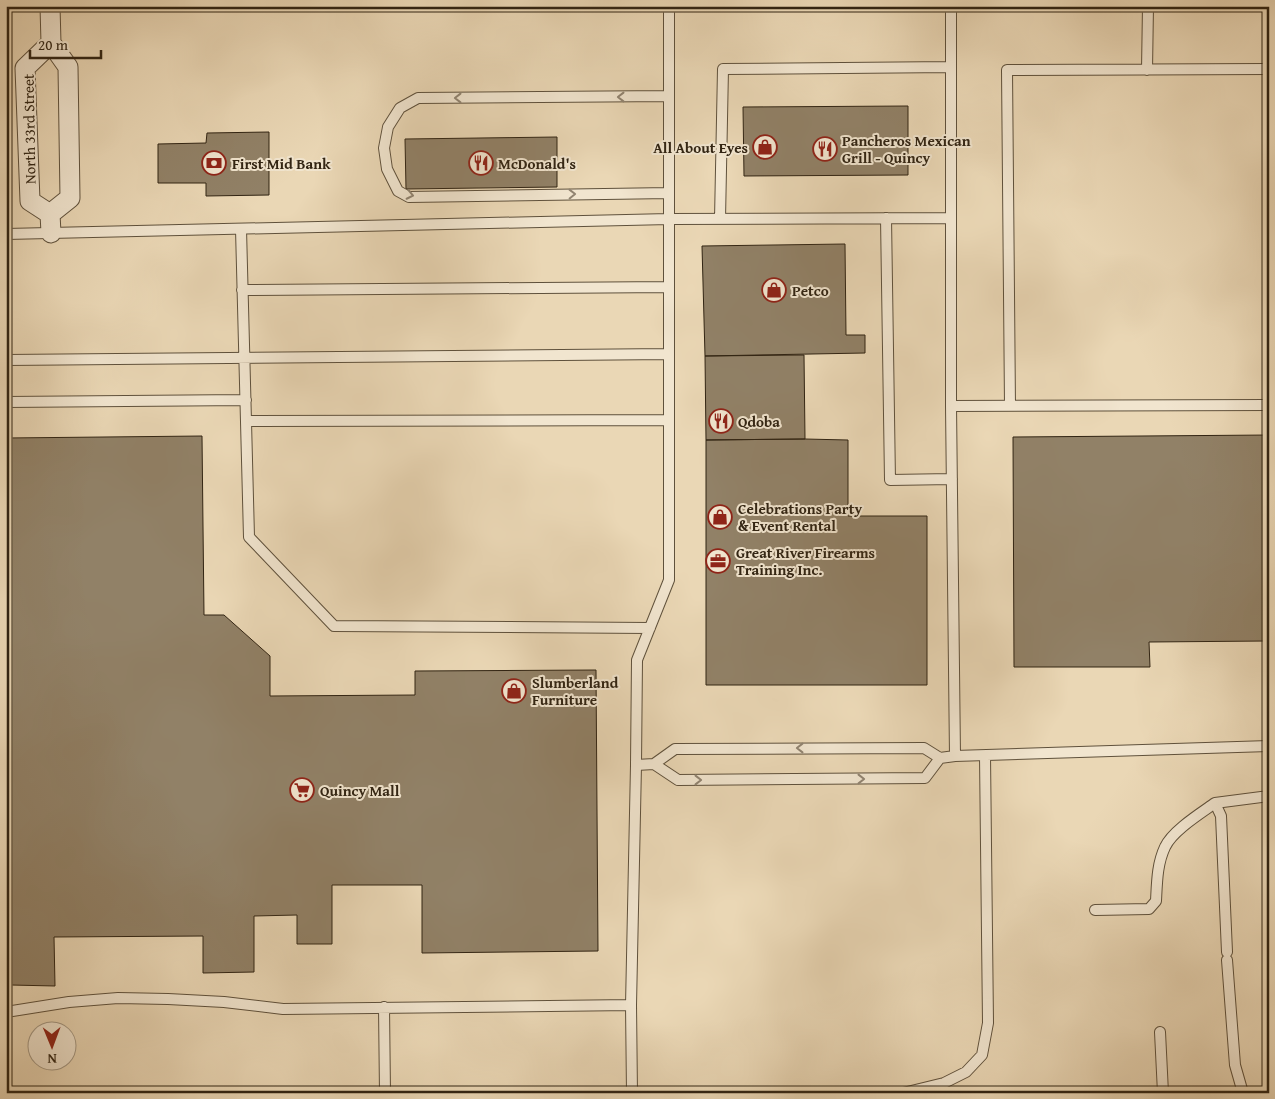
<svg xmlns="http://www.w3.org/2000/svg" width="1275" height="1099" viewBox="0 0 1275 1099" font-family="'Gentium Book Plus',serif">
<style>
.building{fill:#918167;stroke:#312413}
.lines{fill:none;stroke-linecap:round;stroke-linejoin:round}
.lane-casing{stroke:#5f513c;stroke-width:12}
.street-casing{stroke:#5f513c;stroke-width:21}
.lane{stroke:#f1e5cf;stroke-width:10}
.street{stroke:#f1e5cf;stroke-width:19}
.oneway{stroke:#918471}
.labels{text-anchor:middle;dominant-baseline:central;stroke-width:4;stroke-linejoin:round;paint-order:stroke}
.street-label{font-size:15px;fill:#312413;stroke:#f1e5cf}
.poi-label{font-size:15px;font-weight:bold;fill:#312413;stroke:#f1e5cf;text-anchor:start}
</style>
<rect width="100%" height="100%" fill="#ead7b5"/>
<filter id="stains"><feTurbulence type="fractalNoise" baseFrequency=".004" numOctaves="4"/><feColorMatrix values="0 0 0 0 .2 0 0 0 0 .09 0 0 0 0 .02 0 0 0 .5 -.17"/></filter>
<radialGradient id="worn" r=".72"><stop offset=".6" stop-color="#630" stop-opacity="0"/><stop offset="1" stop-color="#630" stop-opacity=".3"/></radialGradient>
<path class="building" d="M908 106V175L744 176 743 107Z
M269 132V195L206 196V183H158V144L206 143 207 133Z
M557 137V187L406 189 405 139Z
M845 244 846 335H865V353L705 356 702 246Z
M804 355 805 439 706 440 705 356Z
M1269 435V645L1267 641 1149 642 1150 667H1014L1013 437Z
M202 436 204 615H224L270 656V696L415 695V671L596 670 598 951 422 953V885H332V944H297V915L254 916V972L203 973V936L54 937 55 986 11 985V942H6V438Z
M805 439 848 440V516H927V685H706V440Z"/>
<g class="lines">
<g class="lane-casing">
<path id="lane" d="M951 6V406L955 756
M1147 70 1148 6
M669 193 409 197 398 191 387 169 384 148 388 127 400 108 418 98 669 96
M886 218 890 480 952 479
M720 219 723 69 951 67
M241 229 249 537 334 626 650 628
M6 234 669 219 951 218
M242 290 669 287
M6 360 669 354
M6 402 246 400
M951 406 1269 405
M1010 406 1007 70 1269 69
M246 421 669 420
M940 758 955 756 1269 746
M636 765 654 764 675 749 924 748 940 758 925 778 678 780 654 764
M1095 910 1149 909 1156 901C1157 882 1157 864 1165 847 1172 831 1201 813 1215 803
M1227 952 1221 816 1215 803 1269 796
M1227 960 1235 1065 1243 1093
M384 1007 385 1093
M6 1012 69 1002 118 998 168 999 224 1002 283 1009 631 1005
M1160 1032 1163 1093
M632 1093 631 1005 636 765 637 660 669 580V6
M903 1093 944 1083 966 1072 982 1055 988 1023 985 756"/>
</g>
<g class="street-casing">
<path id="street" d="M50 6 51 43
M51 43 68 67 70 198 50 214 30 201 25 68Z
M50 214 51 233"/>
</g>
<use href="#lane" class="lane"/>
<use href="#street" class="street"/>
</g>
<defs><path id="oneway-chevron" d="M-2-3.5L2.5 0L-2 3.5" fill="none" stroke-width="1.6" stroke-linecap="round" stroke-linejoin="round" transform="scale(1.25)"/></defs>
<g class="oneway">
<use href="#oneway-chevron" transform="translate(621 97) rotate(180)"/>
<use href="#oneway-chevron" transform="translate(458 98) rotate(180)"/>
<use href="#oneway-chevron" transform="translate(572 194) rotate(-1)"/>
<use href="#oneway-chevron" transform="translate(410 195) rotate(12)"/>
<use href="#oneway-chevron" transform="translate(800 748) rotate(180)"/>
<use href="#oneway-chevron" transform="translate(861 779)"/>
<use href="#oneway-chevron" transform="translate(698 780)"/>
</g>
<defs>
<g id="shop-ring" transform="scale(1.25)"><circle r="9.5" fill="#f1e5cf" stroke="#8f2418" stroke-width="1.5"/><path d="M-5-2.5h2.3a2.7 3.5 0 0 1 5.4 0H5L5.5 6h-11ZM-1.5-2.5h3a1.5 2.3 0 0 0-3 0Z" fill="#8f2418"/></g>
<g id="restaurant-ring" transform="scale(1.25)"><circle r="9.5" fill="#f1e5cf" stroke="#8f2418" stroke-width="1.5"/><path d="M-5-6h1v4h1v-4h1v4h1v-4h1v5L-1.5 .5V6h-2V.5L-5-1ZM5-6V6H3V1.5H1.5Q1.5-4 5-6Z" fill="#8f2418"/></g>
<g id="bank-ring" transform="scale(1.25)"><circle r="9.5" fill="#f1e5cf" stroke="#8f2418" stroke-width="1.5"/><path d="M-6-4H6V4H-6ZM0-2.3a2.3 2.3 0 1 0 0 4.6a2.3 2.3 0 1 0 0-4.6Z" fill="#8f2418"/></g>
<g id="office-ring" transform="scale(1.25)"><circle r="9.5" fill="#f1e5cf" stroke="#8f2418" stroke-width="1.5"/><path d="M-6-3h4V-5.5h4V-3h4V5H-6ZM-1-4.5V-3h2v-1.5ZM-6 0V1H6V0Z" fill="#8f2418"/></g>
<g id="supermarket-ring" transform="scale(1.25)"><circle r="9.5" fill="#f1e5cf" stroke="#8f2418" stroke-width="1.5"/><path d="M-6-5.5h2.5l.6 2H6L4.5 2H-2.5L-4.4-4H-6ZM-1.5 3.2a1.3 1.3 0 1 0 .1 0ZM3 3.2a1.3 1.3 0 1 0 .1 0Z" fill="#8f2418"/></g>
</defs>
<g fill-rule="evenodd">
<use href="#shop-ring" x="765" y="147"/>
<use href="#restaurant-ring" x="825" y="149"/>
<use href="#bank-ring" x="214" y="163"/>
<use href="#restaurant-ring" x="481" y="163"/>
<use href="#shop-ring" x="774" y="290"/>
<use href="#restaurant-ring" x="721" y="421"/>
<use href="#shop-ring" x="720" y="517"/>
<use href="#office-ring" x="718" y="561"/>
<use href="#shop-ring" x="514" y="691"/>
<use href="#supermarket-ring" x="302" y="790"/>
</g>
<g class="labels">
<g class="street-label">
<text transform="translate(29 129) rotate(-91)">North 33rd Street</text>
</g>
<g class="poi-label">
<text x="842" y="140">Pancheros Mexican<tspan x="842" dy="17">Grill - Quincy</tspan></text>
<text x="748" y="147" text-anchor="end">All About Eyes</text>
<text x="232" y="163">First Mid Bank</text>
<text x="498" y="163">McDonald's</text>
<text x="792" y="290">Petco</text>
<text x="738" y="421">Qdoba</text>
<text x="738" y="508">Celebrations Party<tspan x="738" dy="17">&amp; Event Rental</tspan></text>
<text x="736" y="552">Great River Firearms<tspan x="736" dy="17">Training Inc.</tspan></text>
<text x="532" y="682">Slumberland<tspan x="532" dy="17">Furniture</tspan></text>
<text x="320" y="790">Quincy Mall</text>
</g>
</g>
<rect width="1275" height="1099" fill="none" stroke="#ead7b5" stroke-width="25"/>
<rect x="8" y="8" width="1260" height="1084" fill="none" stroke="#312413" stroke-width="2.5"/>
<rect x="12" y="12" width="1250" height="1074" fill="none" stroke="#312413"/>
<g transform="translate(52 1046) rotate(179)"><circle r="24" fill="#f1e5cf" stroke="#a49884"/>
<path d="M0-4L9 19L0 12L-9 19Z" fill="#8f2418"/>
<text y="-8" font-size="14" font-weight="bold" text-anchor="middle" fill="#312413">N</text>
</g>
<path d="M30 50v8h71v-8" fill="none" stroke="#312413" stroke-width="2.5"/>
<text x="38" y="50" font-size="15" fill="#312413" stroke="#f1e5cf" stroke-width="4" paint-order="stroke">20 m</text>
<rect width="100%" height="100%" filter="url(#stains)"/>
<rect width="100%" height="100%" fill="url(#worn)"/>
</svg>
